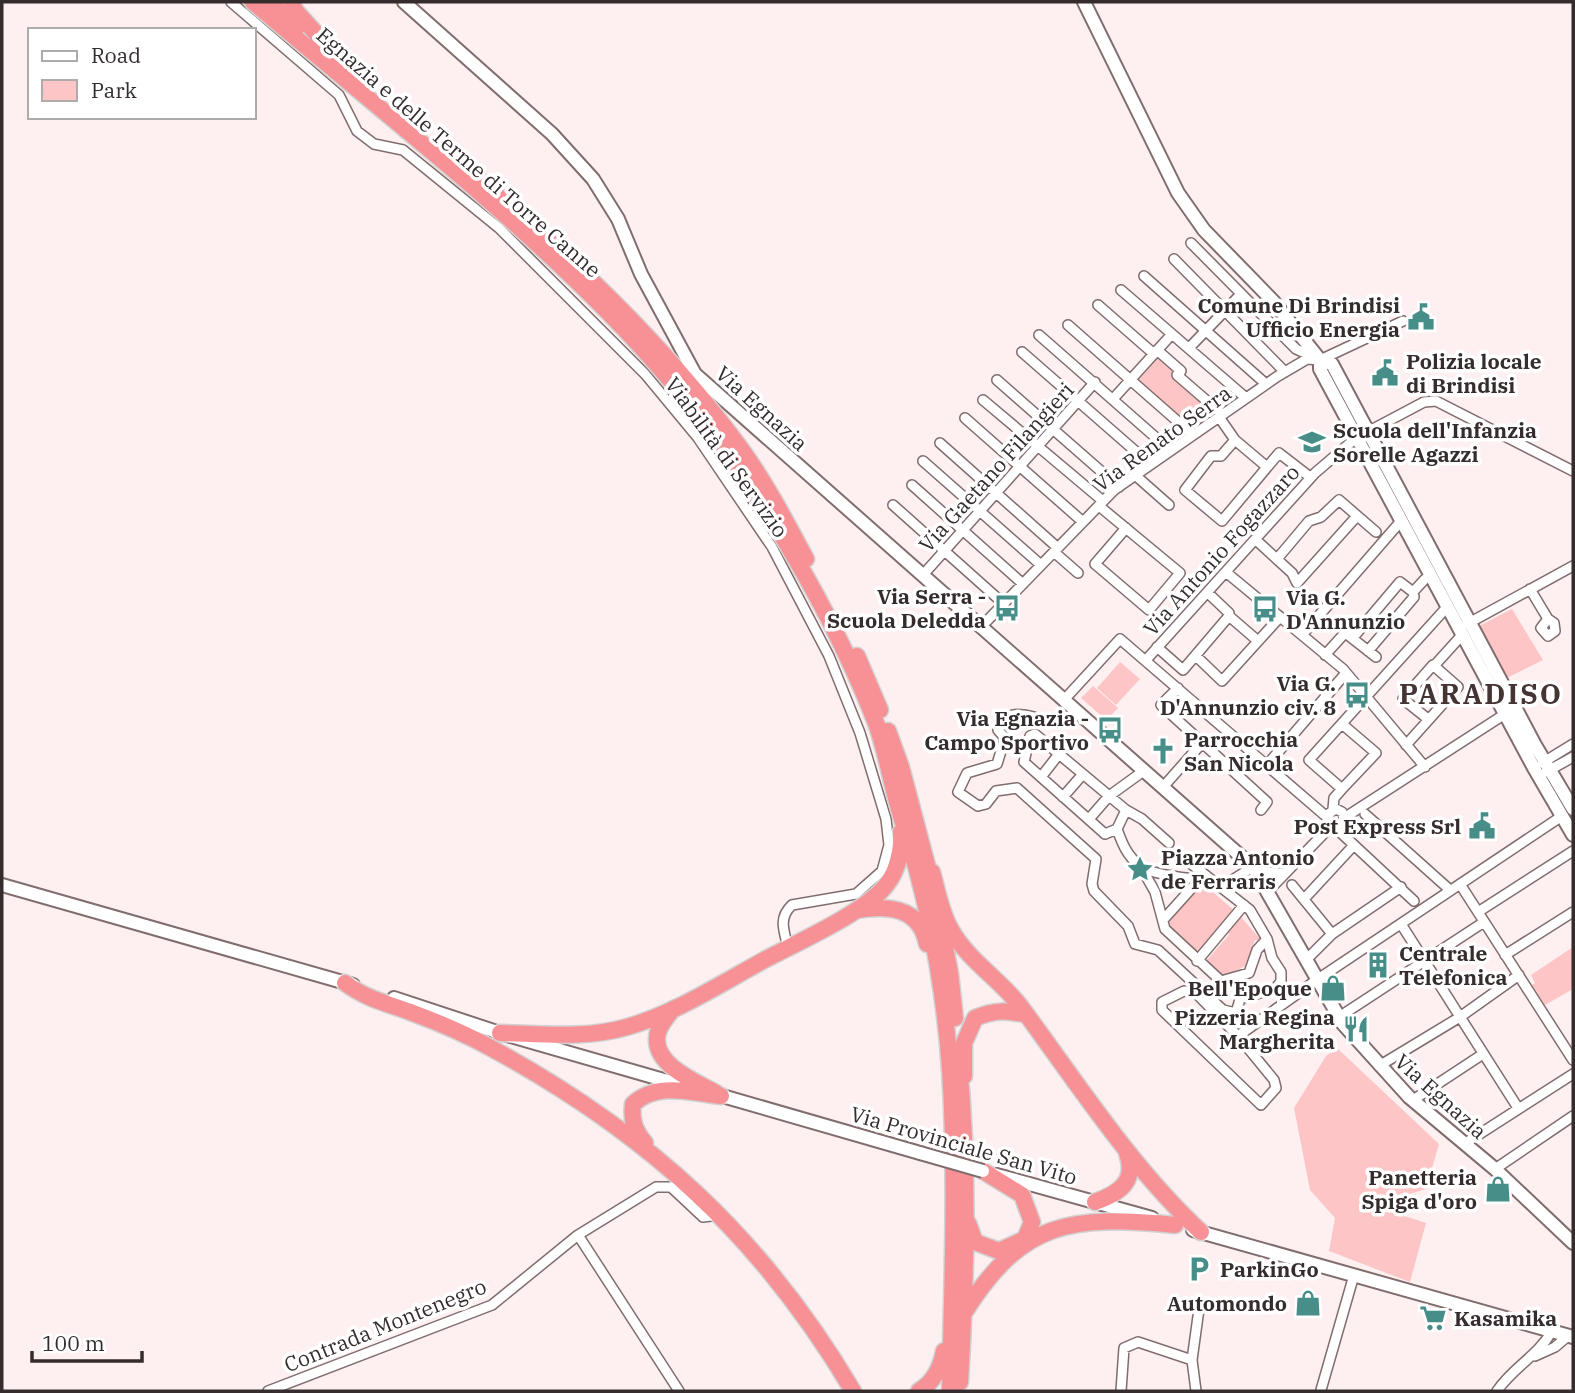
<svg xmlns="http://www.w3.org/2000/svg" width="1575" height="1393" viewBox="0 0 1575 1393" font-family="'IBM Plex Serif',serif">
<style>
.green{fill:#fdc5c5}
.lines{fill:none;stroke-linecap:round;stroke-linejoin:round}
.street-casing{stroke:#816d6d;stroke-width:12}
.secondary-casing{stroke:#816d6d;stroke-width:16}
.highway-casing{stroke:#d3d1d1;stroke-width:19}
.street{stroke:#fff;stroke-width:9}
.secondary{stroke:#fff;stroke-width:12}
.highway{stroke:#f89195;stroke-width:16}
.secondary-bridge-casing{stroke:#816d6d;stroke-width:16;stroke-linecap:butt}
.secondary-bridge{stroke:#fff;stroke-width:12}
.labels{text-anchor:middle;dominant-baseline:central;stroke-width:7;stroke-linejoin:round;paint-order:stroke}
.street-label{font-size:21px;fill:#352d2d;stroke:#fff}
.poi-label{font-size:21px;font-weight:bold;fill:#352d2d;stroke:#fff;text-anchor:end}
.district-label{font-size:28px;font-weight:bold;letter-spacing:2px;fill:#453434;stroke:#fff}
</style>
<rect width="100%" height="100%" fill="#fef0f0"/>
<path class="green" d="M1160 356 1218 413 1191 430 1137 382Z
M1512 609 1543 660 1507 678 1479 626Z
M1120 662 1140 679 1116 705 1097 688Z
M1093 686 1118 708 1106 720 1081 698Z
M1202 888 1209 889 1236 912 1196 954 1169 927C1169 914 1190 892 1202 888Z
M1240 916 1261 940H1255L1245 966 1223 977 1205 962 1229 935 1227 930Z
M1573 947V989L1545 1005 1532 985 1535 983 1531 975Z
M1337 1048 1439 1144 1426 1189 1400 1197 1395 1213 1426 1223 1410 1282 1329 1251 1335 1218 1310 1190 1294 1108 1326 1056Z"/>
<g class="lines">
<g class="street-casing">
<path id="street" d="M231 2 339 95 357 131 374 144 403 150 499 228 645 374 698 438 772 547 829 656 860 733 886 819 889 845 882 871 856 894 792 905C778 918 784 931 788 947
M1191 243 1296 349 1320 360 1403 321
M1174 259 1285 372
M1144 276 1266 384
M1121 290 1246 398
M1098 305 1154 354
M1068 325 1192 434
M1039 335 1170 450
M1189 348 1241 294
M1157 350 1181 371 1177 375 1222 414
M1022 352 1150 464
M997 380 1119 487
M1113 399 1172 334
M983 400 1103 501
M1219 417 1235 440
M965 418 1083 522
M940 443 1058 548
M923 461 1041 565
M1267 467 1235 440 1221 456H1211L1185 490 1222 521 1279 453 1310 477
M1135 475 1169 505
M912 485 1023 584
M893 505 1004 604
M1099 506 1180 573 1149 610 1095 564 1126 528
M1256 540 1292 573 1297 583 1357 516
M1054 552 1078 573
M1277 559 1309 521 1321 517 1339 500 1376 532
M1227 573 1343 669 1425 767
M922 576 1095 382
M1530 589 1548 619 1554 623 1555 631 1548 636 1541 628 1548 619
M1208 593 1229 613V616
M1467 624 1573 566
M980 628 1114 490 1278 376 1307 359 1320 360
M1302 635 1401 521
M1348 635 1376 657
M1157 647 1183 670 1229 616 1258 641
M1368 651 1414 597 1413 592
M1325 655 1344 634H1356L1400 582 1413 592 1425 579
M1196 656 1222 681 1280 617
M1146 660 1315 473 1356 438 1424 402 1436 401 1573 471
M1434 666 1462 635
M1178 688 1161 705 1267 802 1261 810
M1063 701 1120 639 1328 818
M1034 717C1019 713 1002 712 998 730L1005 738 997 764 967 773 958 792 978 806 986 804 996 791 1017 788 1096 859 1092 884 1094 891 1128 926 1135 944 1158 950 1223 1010 1236 1013 1240 999 1276 988 1281 981V972L1272 958 1267 939 1250 910 1190 863
M1342 724 1376 753 1342 789 1309 760 1447 607
M1035 734 1126 810 1117 829 1105 834 1024 762 1030 736Z
M1406 745 1458 687 1433 665 1403 699 1428 719
M1542 763 1573 744
M1267 765 1346 673
M1546 772 1573 757
M1041 777 1059 754
M1164 786 1202 743
M1063 797 1083 774
M1333 809 1334 798 1342 789
M1126 810 1142 819 1169 843
M1365 814 1450 890
M1089 819 1109 796 1145 770
M1329 821 1328 814 1336 809 1342 812 1344 818
M1117 829C1122 843 1127 856 1140 866 1150 874 1196 881 1209 878
M1340 832 1414 901
M1141 867 1155 892 1165 929 1221 981 1249 973 1257 950 1267 939
M1256 872 1285 873
M1460 884 1573 1060
M1292 885 1332 934
M1221 887 1253 867
M1268 891 1333 824H1341L1344 818 1505 714
M1305 898 1354 845
M1478 912 1573 851
M1163 920 1199 880
M1401 924 1518 1108
M1505 955 1573 912
M1307 959 1332 934 1401 887
M1197 961 1244 905
M1339 1017 1484 922
M1238 1036 1274 1080 1276 1088 1261 1105 1162 1010V1002L1184 991 1195 992 1238 1036 1318 979 1562 816
M1379 1066 1460 1017 1519 975
M1413 1100 1483 1054
M1464 1144 1573 1074
M1495 1169 1573 1116
M578 1235 679 1391
M1535 1356 1555 1347 1568 1336
M1192 1360 1199 1309
M1321 1390 1354 1275
M268 1391 492 1305 578 1235 656 1187H671L703 1217 711 1216 715 1211
M1121 1391 1124 1348 1138 1342 1192 1360 1196 1391
M1497 1391C1513 1367 1538 1356 1552 1331"/>
</g>
<g class="secondary-casing">
<path id="secondary" d="M404 2 552 134 593 179 618 219 641 274 695 374 1253 867 1343 1024 1409 1097 1495 1169 1573 1243
M1084 2 1178 193 1204 230 1273 301 1320 360V369L1534 768 1573 835
M1320 360 1332 364 1535 745 1573 809
M2 885 353 985
M394 998 500 1033 688 1087
M712 1093 920 1153
M997 1175 1152 1218
M1193 1230 1573 1337"/>
</g>
<g class="highway-casing">
<path id="highway" d="M253 2C372 103 497 200 607 311 719 423 818 576 876 723 887 754 892 788 902 819 928 900 944 984 950 1069 957 1176 952 1284 950 1391
M270 2 298 26
M293 2 294 9 347 68
M462 165C564 251 662 341 741 449 766 483 786 522 806 559
M857 656 880 710
M888 731 901 767 932 884
M932 872C937 890 941 912 950 928 967 960 1000 979 1021 1007 1078 1084 1131 1167 1201 1232
M937 906 950 973 955 1018
M857 910C887 905 920 907 927 944
M345 983C366 999 389 1004 413 1013 440 1023 466 1034 491 1048 649 1134 761 1236 853 1391
M673 1009C667 1017 657 1027 657 1038 655 1066 697 1082 716 1093
M500 1033C542 1034 586 1039 627 1027 676 1013 722 983 766 959 799 942 856 916 881 891 897 875 902 854 901 832
M959 1065C969 1170 966 1277 960 1382
M964 1076V1043L975 1018C994 1010 1007 1010 1027 1015
M645 1143C634 1130 631 1120 633 1104 658 1081 691 1093 721 1096
M1095 1202C1120 1193 1137 1181 1127 1153
M968 1223 975 1242 999 1251 1025 1239 1032 1222 1022 1195 983 1171
M964 1313C1022 1220 1072 1215 1175 1225
M919 1391C934 1382 941 1367 944 1351"/>
</g>
<use href="#street" class="street"/>
<use href="#secondary" class="secondary"/>
<use href="#highway" class="highway"/>
<g class="secondary-bridge-casing">
<path id="secondary-bridge" d="M920 1153 983 1171"/>
</g>
<use href="#secondary-bridge" class="secondary-bridge"/>
</g>
<defs>
<g id="civic-bare" transform="scale(2.1)"><path d="M-.6-6.5H3V-4.5H.6V-3L4-1V1h2V6H-6V1h2V-1L-.6-3ZM-1.2 2.5V6h2.4V2.5Z" fill="#478e89" stroke="#fff" stroke-width="2.5" paint-order="stroke"/></g>
<g id="school-bare" transform="scale(2.1)"><path d="M0-5L7-2L0 1L-7-2ZM-4 1L0 2.5L4 1V4Q0 6-4 4Z" fill="#478e89" stroke="#fff" stroke-width="2.5" paint-order="stroke"/></g>
<g id="bus-bare" transform="scale(2.1)"><path d="M-5-6H5V4H4V6H2V4H-2V6H-4V4H-5ZM-3.5-4V0h7V-4ZM-3.5 1.2v1.5H-2V1.2ZM2 1.2v1.5H3.5V1.2Z" fill="#478e89" stroke="#fff" stroke-width="2.5" paint-order="stroke"/></g>
<g id="church-bare" transform="scale(2.1)"><path d="M-1.2-6h2.4v3.5h3.3v2.4h-3.3V6h-2.4V-.1h-3.3v-2.4h3.3Z" fill="#478e89" stroke="#fff" stroke-width="2.5" paint-order="stroke"/></g>
<g id="sight-bare" transform="scale(2.1)"><path d="M0-6L1.8-2.2L6-1.7L2.9 1.2L3.7 5.4L0 3.3L-3.7 5.4L-2.9 1.2L-6-1.7L-1.8-2.2Z" fill="#478e89" stroke="#fff" stroke-width="2.5" paint-order="stroke"/></g>
<g id="building-bare" transform="scale(2.1)"><path d="M-4-6H4V6H1V3H-1V6H-4ZM-2.5-4.3h1.7v1.8h-1.7ZM.8-4.3h1.7v1.8H.8ZM-2.5-1h1.7V.8h-1.7ZM.8-1h1.7V.8H.8Z" fill="#478e89" stroke="#fff" stroke-width="2.5" paint-order="stroke"/></g>
<g id="shop-bare" transform="scale(2.1)"><path d="M-5-2.5h2.3a2.7 3.5 0 0 1 5.4 0H5L5.5 6h-11ZM-1.5-2.5h3a1.5 2.3 0 0 0-3 0Z" fill="#478e89" stroke="#fff" stroke-width="2.5" paint-order="stroke"/></g>
<g id="restaurant-bare" transform="scale(2.1)"><path d="M-5-6h1v4h1v-4h1v4h1v-4h1v5L-1.5 .5V6h-2V.5L-5-1ZM5-6V6H3V1.5H1.5Q1.5-4 5-6Z" fill="#478e89" stroke="#fff" stroke-width="2.5" paint-order="stroke"/></g>
<g id="parking-bare" transform="scale(2.1)"><path d="M-3.5-5.5H1a3.5 3.5 0 0 1 0 7H-1V5.5H-3.5ZM-1-3.4V-.6H.8a1.4 1.4 0 0 0 0-2.8Z" fill="#478e89" stroke="#fff" stroke-width="2.5" paint-order="stroke"/></g>
<g id="supermarket-bare" transform="scale(2.1)"><path d="M-6-5.5h2.5l.6 2H6L4.5 2H-2.5L-4.4-4H-6ZM-1.5 3.2a1.3 1.3 0 1 0 .1 0ZM3 3.2a1.3 1.3 0 1 0 .1 0Z" fill="#478e89" stroke="#fff" stroke-width="2.5" paint-order="stroke"/></g>
</defs>
<g fill-rule="evenodd">
<use href="#civic-bare" x="1421" y="317"/>
<use href="#civic-bare" x="1385" y="373"/>
<use href="#school-bare" x="1312" y="442"/>
<use href="#bus-bare" x="1007" y="608"/>
<use href="#bus-bare" x="1265" y="609"/>
<use href="#bus-bare" x="1357" y="695"/>
<use href="#bus-bare" x="1110" y="730"/>
<use href="#church-bare" x="1163" y="751"/>
<use href="#civic-bare" x="1482" y="826"/>
<use href="#sight-bare" x="1140" y="869"/>
<use href="#building-bare" x="1378" y="965"/>
<use href="#shop-bare" x="1333" y="988"/>
<use href="#restaurant-bare" x="1356" y="1029"/>
<use href="#shop-bare" x="1498" y="1189"/>
<use href="#parking-bare" x="1199" y="1269"/>
<use href="#shop-bare" x="1308" y="1303"/>
<use href="#supermarket-bare" x="1433" y="1318"/>
</g>
<g class="labels">
<g class="street-label">
<text transform="translate(459 152) rotate(41)">Egnazia e delle Terme di Torre Canne</text>
<text transform="translate(762 408) rotate(42)">Via Egnazia</text>
<text transform="translate(1162 438) rotate(-36)">Via Renato Serra</text>
<text transform="translate(727 457) rotate(54)">Viabilità di Servizio</text>
<text transform="translate(996 467) rotate(-48)">Via Gaetano Filangieri</text>
<text transform="translate(1221 550) rotate(-48)">Via Antonio Fogazzaro</text>
<text transform="translate(1441 1096) rotate(42)">Via Egnazia</text>
<text transform="translate(964 1145) rotate(16)">Via Provinciale San Vito</text>
<text transform="translate(385 1325) rotate(-22)">Contrada Montenegro</text>
</g>
<g class="poi-label">
<text x="1400" y="305">Comune Di Brindisi<tspan x="1400" dy="24">Ufficio Energia</tspan></text>
<text x="1406" y="361" text-anchor="start">Polizia locale<tspan x="1406" dy="24">di Brindisi</tspan></text>
<text x="1333" y="430" text-anchor="start">Scuola dell'Infanzia<tspan x="1333" dy="24">Sorelle Agazzi</tspan></text>
<text x="986" y="596">Via Serra -<tspan x="986" dy="24">Scuola Deledda</tspan></text>
<text x="1286" y="597" text-anchor="start">Via G.<tspan x="1286" dy="24">D'Annunzio</tspan></text>
<text x="1336" y="683">Via G.<tspan x="1336" dy="24">D'Annunzio civ. 8</tspan></text>
<text x="1089" y="718">Via Egnazia -<tspan x="1089" dy="24">Campo Sportivo</tspan></text>
<text x="1184" y="739" text-anchor="start">Parrocchia<tspan x="1184" dy="24">San Nicola</tspan></text>
<text x="1461" y="826">Post Express Srl</text>
<text x="1161" y="857" text-anchor="start">Piazza Antonio<tspan x="1161" dy="24">de Ferraris</tspan></text>
<text x="1399" y="953" text-anchor="start">Centrale<tspan x="1399" dy="24">Telefonica</tspan></text>
<text x="1312" y="988">Bell'Epoque</text>
<text x="1335" y="1017">Pizzeria Regina<tspan x="1335" dy="24">Margherita</tspan></text>
<text x="1477" y="1177">Panetteria<tspan x="1477" dy="24">Spiga d'oro</tspan></text>
<text x="1220" y="1269" text-anchor="start">ParkinGo</text>
<text x="1287" y="1303">Automondo</text>
<text x="1454" y="1318" text-anchor="start">Kasamika</text>
</g>
<g class="district-label">
<text x="1481" y="693">PARADISO</text>
</g>
</g>
<rect width="1575" height="1393" fill="none" stroke="#352d2d" stroke-width="7"/>
<rect x="28" y="28" width="228" height="91" fill="#ffffff" stroke="#aeabab" stroke-width="2"/>
<rect x="42" y="51" width="35" height="10" fill="#ffffff" stroke="#aeabab" stroke-width="2"/>
<text x="91" y="63" font-size="21" fill="#352d2d">Road</text>
<rect x="42" y="80" width="35" height="21" fill="#fdc5c5" stroke="#aeabab" stroke-width="2"/>
<text x="91" y="98" font-size="21" fill="#352d2d">Park</text>
<path d="M32 1351v10h110v-10" fill="none" stroke="#352d2d" stroke-width="3.5"/>
<text x="42" y="1351" font-size="21" fill="#352d2d" stroke="#ffffff" stroke-width="5" paint-order="stroke">100 m</text>
</svg>
